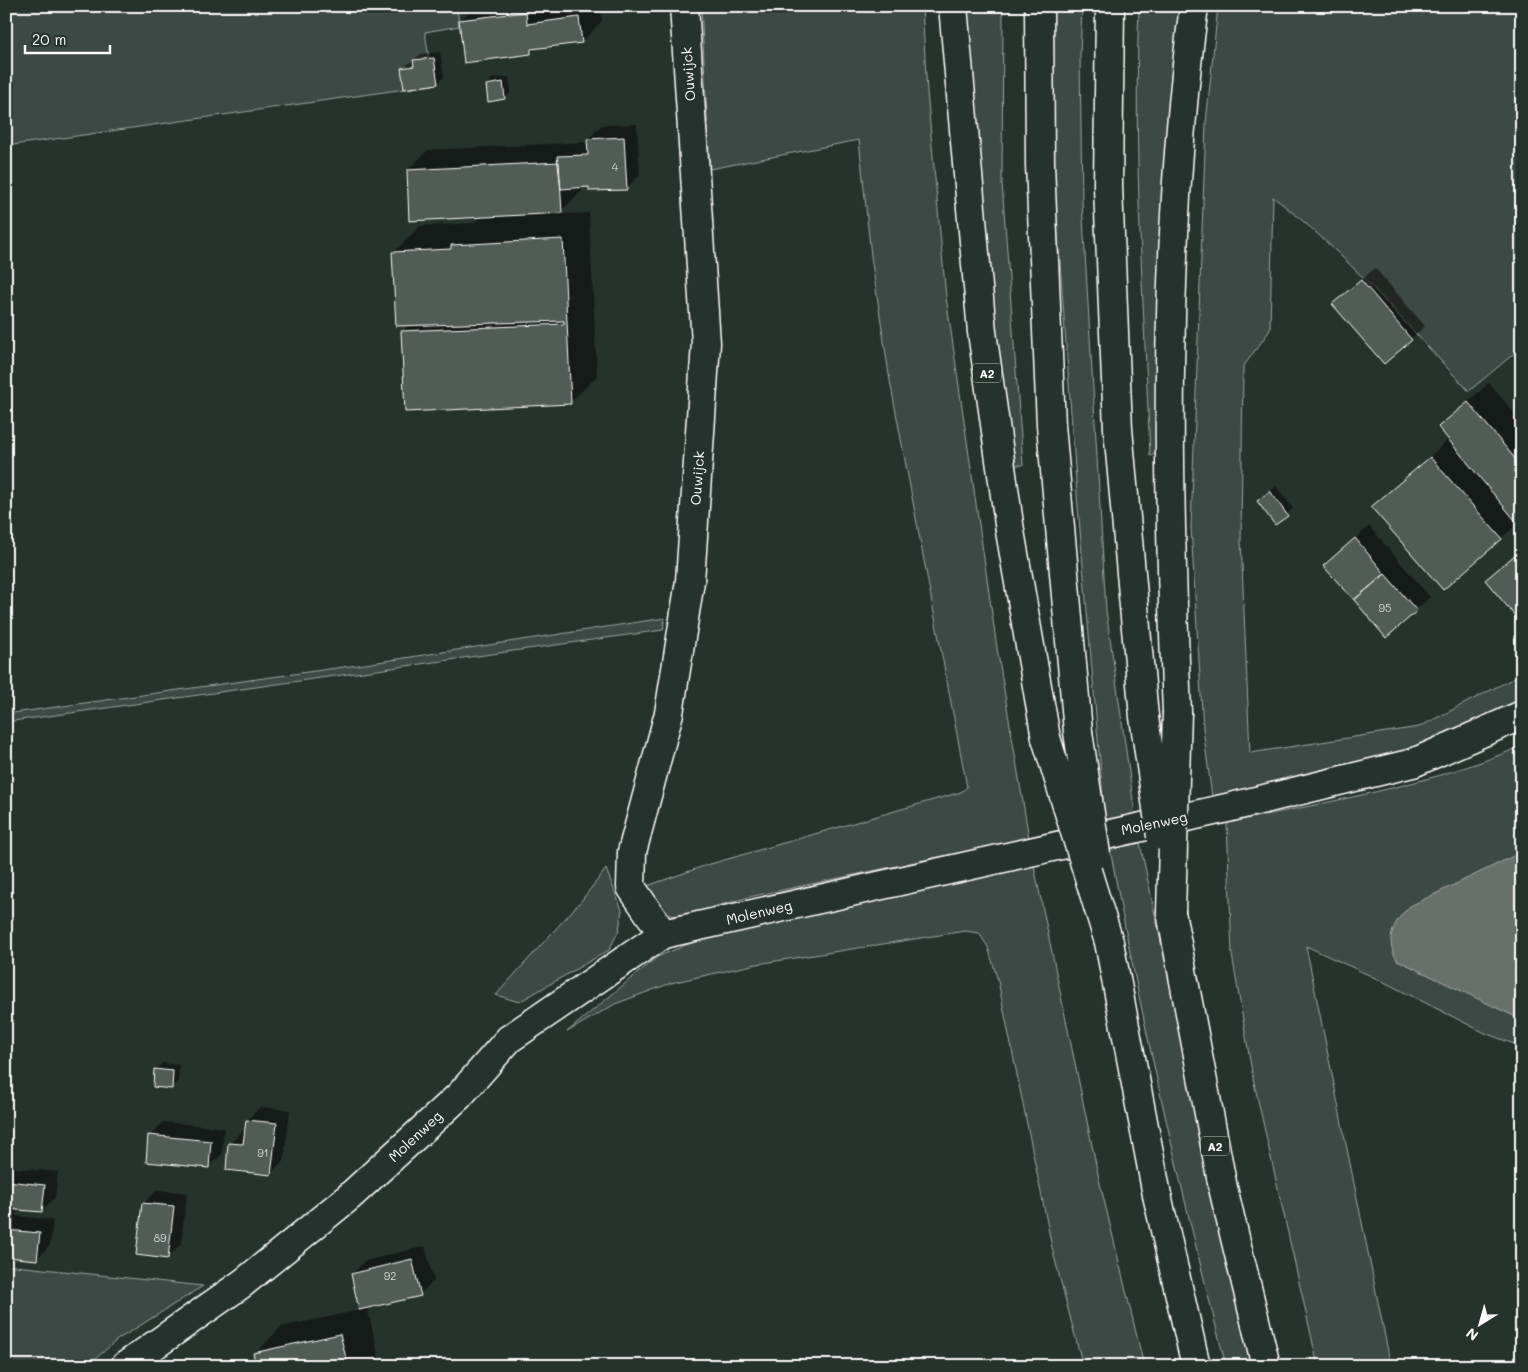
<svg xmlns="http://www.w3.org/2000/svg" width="1528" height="1372" viewBox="0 0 1528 1372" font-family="Mali,sans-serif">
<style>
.green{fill:#3e4944;stroke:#9ea4a2}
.water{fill:#67706c;stroke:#a4a9a7}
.shadow{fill:#0007}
.building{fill:#515c57;stroke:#fff}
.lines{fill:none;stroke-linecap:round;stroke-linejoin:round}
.minor-casing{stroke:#fff;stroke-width:31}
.highway-casing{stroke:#fff;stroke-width:31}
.minor{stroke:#26332d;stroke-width:28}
.highway{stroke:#26332d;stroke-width:28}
.highway-bridge-casing{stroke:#fff;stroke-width:31;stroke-linecap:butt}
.highway-bridge{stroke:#26332d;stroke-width:28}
.labels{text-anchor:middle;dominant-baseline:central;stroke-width:4.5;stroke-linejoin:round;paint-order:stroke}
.number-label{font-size:11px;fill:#d4d6d5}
.shield{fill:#26332d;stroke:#bec2c0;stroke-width:1}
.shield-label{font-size:12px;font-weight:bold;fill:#fff}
.street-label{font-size:14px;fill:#fff;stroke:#26332d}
</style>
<rect width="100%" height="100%" fill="#26332d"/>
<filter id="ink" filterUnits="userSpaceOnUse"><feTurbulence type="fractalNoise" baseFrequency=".02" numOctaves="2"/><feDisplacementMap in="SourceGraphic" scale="10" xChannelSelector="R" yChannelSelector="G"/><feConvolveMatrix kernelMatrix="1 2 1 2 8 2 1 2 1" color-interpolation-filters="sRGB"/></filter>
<g filter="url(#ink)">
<path class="green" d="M6 6H457L459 26 425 32 433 85 6 146Z
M701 6H922L927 92 946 297 997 648 1029 838 749 897 678 917 665 913 655 903 647 886 707 865 961 792 967 787 890 381 871 256 859 140 710 169Z
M965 6H1003L1002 184 1023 465H1014L995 326Z
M1047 6H1082L1080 56 1082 201 1106 610 1135 814 1105 821 1077 495 1045 56Z
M1139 6H1179L1166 171 1158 453 1150 456C1144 306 1133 156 1139 6Z
M1218 6H1522V347L1469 391C1406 325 1346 252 1273 197L1270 330 1243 367 1241 541 1250 753 1419 727 1522 674V704L1431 745 1384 758 1212 797 1203 728 1191 527 1206 123Z
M665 618 663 630 6 722V714L365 664Z
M1522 746V852L1518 853 1478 997 1522 1020V1047L1485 1033 1384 982 1306 946 1391 1366H1318L1253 1078 1232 955 1227 823C1325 802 1429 786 1522 746Z
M1140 843 1223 1238 1256 1366H1226C1182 1195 1142 1023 1110 849Z
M1034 866 1099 1179 1144 1366H1083L1053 1252 998 981 988 947 979 933 965 931 757 964 671 983 615 1004 567 1032 657 957 698 940 755 925Z
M606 869 622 910 619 930 609 950 519 1002 496 995 581 901Z
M6 1265 203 1286 117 1340 87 1366H6Z"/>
<path class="water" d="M1522 852V1020L1397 960C1384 939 1394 921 1410 906Z"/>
<path class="shadow" d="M475 6H600L602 21 582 42 537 47 531 53 460 21Z
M440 52 444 77 437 83 402 69 421 54Z
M509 77 511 92 505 98 487 85 493 78Z
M637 124 640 175 626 188 581 186 582 191 561 211 408 170 428 150 588 142V139L602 125Z
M589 213 597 376 570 403 402 332 409 324 394 252 420 226 474 223 479 218Z
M1375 268 1425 326 1411 339 1334 305Z
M1489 383 1522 422V521L1501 538 1373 507 1449 439 1439 427Z
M1276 486 1293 508 1287 515 1258 501Z
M1369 526 1430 597 1386 637 1325 566Z
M1522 548V610L1487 581Z
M162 1063 179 1065 178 1081 171 1088 156 1070Z
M260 1107 290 1110 284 1160 271 1173 230 1144 243 1130H246L247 1120Z
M163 1122 224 1128 222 1154 208 1167 150 1136Z
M6 1167 58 1172 55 1197 41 1211 16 1208V1216L53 1220 50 1245 37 1259 6 1256Z
M157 1190 187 1193 181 1244 168 1257 143 1204Z
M425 1246 434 1281 420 1294 367 1307 381 1366H257L255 1354 281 1327 360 1310 352 1274 365 1261Z"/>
<path class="building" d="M526 12 527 24 579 17 582 43 531 49V54L464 63 459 20Z
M434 58 438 84 404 89 401 68 414 66 413 60Z
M503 82 505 99 488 102 486 85Z
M624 137 627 190 589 191V187L561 189 557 156 588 155 587 139Z
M559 162 562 213 409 221 407 170Z
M563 239 571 404 405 412 401 331 564 324V321L396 326 392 252 451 249V245Z
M1361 280 1412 340 1384 364 1332 304Z
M1468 402 1522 467V522L1519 525 1438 427Z
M1430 457 1502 539 1443 590 1371 507Z
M1270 491 1288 516 1275 525 1257 501Z
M1355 538 1385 574 1354 600 1323 566Z
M1522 549V612L1516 617 1485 580Z
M1385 574 1417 611 1386 638 1354 600Z
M154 1069 173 1071 172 1089 153 1087Z
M246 1120 277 1123 271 1175 226 1170 228 1143 243 1144Z
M148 1135 211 1141 209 1168 146 1162Z
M6 1181 45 1185 42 1212 6 1209Z
M142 1203 174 1206 168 1259 136 1255Z
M6 1230 40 1233 37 1260 6 1257Z
M412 1259 421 1296 359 1310 351 1274Z
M340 1334 348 1366H256L253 1353Z"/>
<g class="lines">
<g class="minor-casing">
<path id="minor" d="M663 934 631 887 632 852 669 713 690 581 706 343 684 6
M125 1366 243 1283 349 1197 459 1096 509 1039 663 934 1227 808 1413 763 1522 715"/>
</g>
<g class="highway-casing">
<path id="highway" d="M953 6 982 332 1010 531 1046 738
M1039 6 1040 164 1051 425 1078 732
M1110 6 1108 187 1118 429 1144 717
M1177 712C1167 476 1163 241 1194 6
M1171 912 1223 1188 1266 1366
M1109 942 1157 1195 1196 1366"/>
</g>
<use href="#minor" class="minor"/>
<use href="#highway" class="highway"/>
<g class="highway-bridge-casing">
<path id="highway-bridge" d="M1144 717 1161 836
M1078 732 1096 854
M1046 738 1109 942
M1171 912 1177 712"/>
</g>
<use href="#highway-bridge" class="highway-bridge"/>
</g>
</g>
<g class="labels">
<g class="number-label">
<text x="615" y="166">4</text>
<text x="1385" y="607">95</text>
<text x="263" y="1152">91</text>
<text x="160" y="1237">89</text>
<text x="390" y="1275">92</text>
</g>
<g class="shield">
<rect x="973" y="363.5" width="28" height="19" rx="4"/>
<rect x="1201" y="1136.5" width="28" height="19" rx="4"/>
</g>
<g class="shield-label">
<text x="987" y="373">A2</text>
<text x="1215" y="1146">A2</text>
</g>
<g class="street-label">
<text transform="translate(688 74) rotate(-94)">Ouwijck</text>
<text transform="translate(697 478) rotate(-86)">Ouwijck</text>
<text transform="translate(1154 823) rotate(-12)">Molenweg</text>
<text transform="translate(759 912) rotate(-13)">Molenweg</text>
<text transform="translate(415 1136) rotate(-43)">Molenweg</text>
</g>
</g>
<rect width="1528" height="1372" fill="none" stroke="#26332d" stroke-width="25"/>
<rect x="12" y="12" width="1503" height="1347" fill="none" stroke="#fff" stroke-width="2" filter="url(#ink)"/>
<g transform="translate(1480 1324) rotate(217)" stroke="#26332d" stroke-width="4" paint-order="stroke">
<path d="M0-4L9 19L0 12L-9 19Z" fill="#ffffff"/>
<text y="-8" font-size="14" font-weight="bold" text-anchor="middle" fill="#ffffff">N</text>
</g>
<path d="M25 45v8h85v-8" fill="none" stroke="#ffffff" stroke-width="2.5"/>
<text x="32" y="45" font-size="15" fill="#ffffff" stroke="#26332d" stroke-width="4" paint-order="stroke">20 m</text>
</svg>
